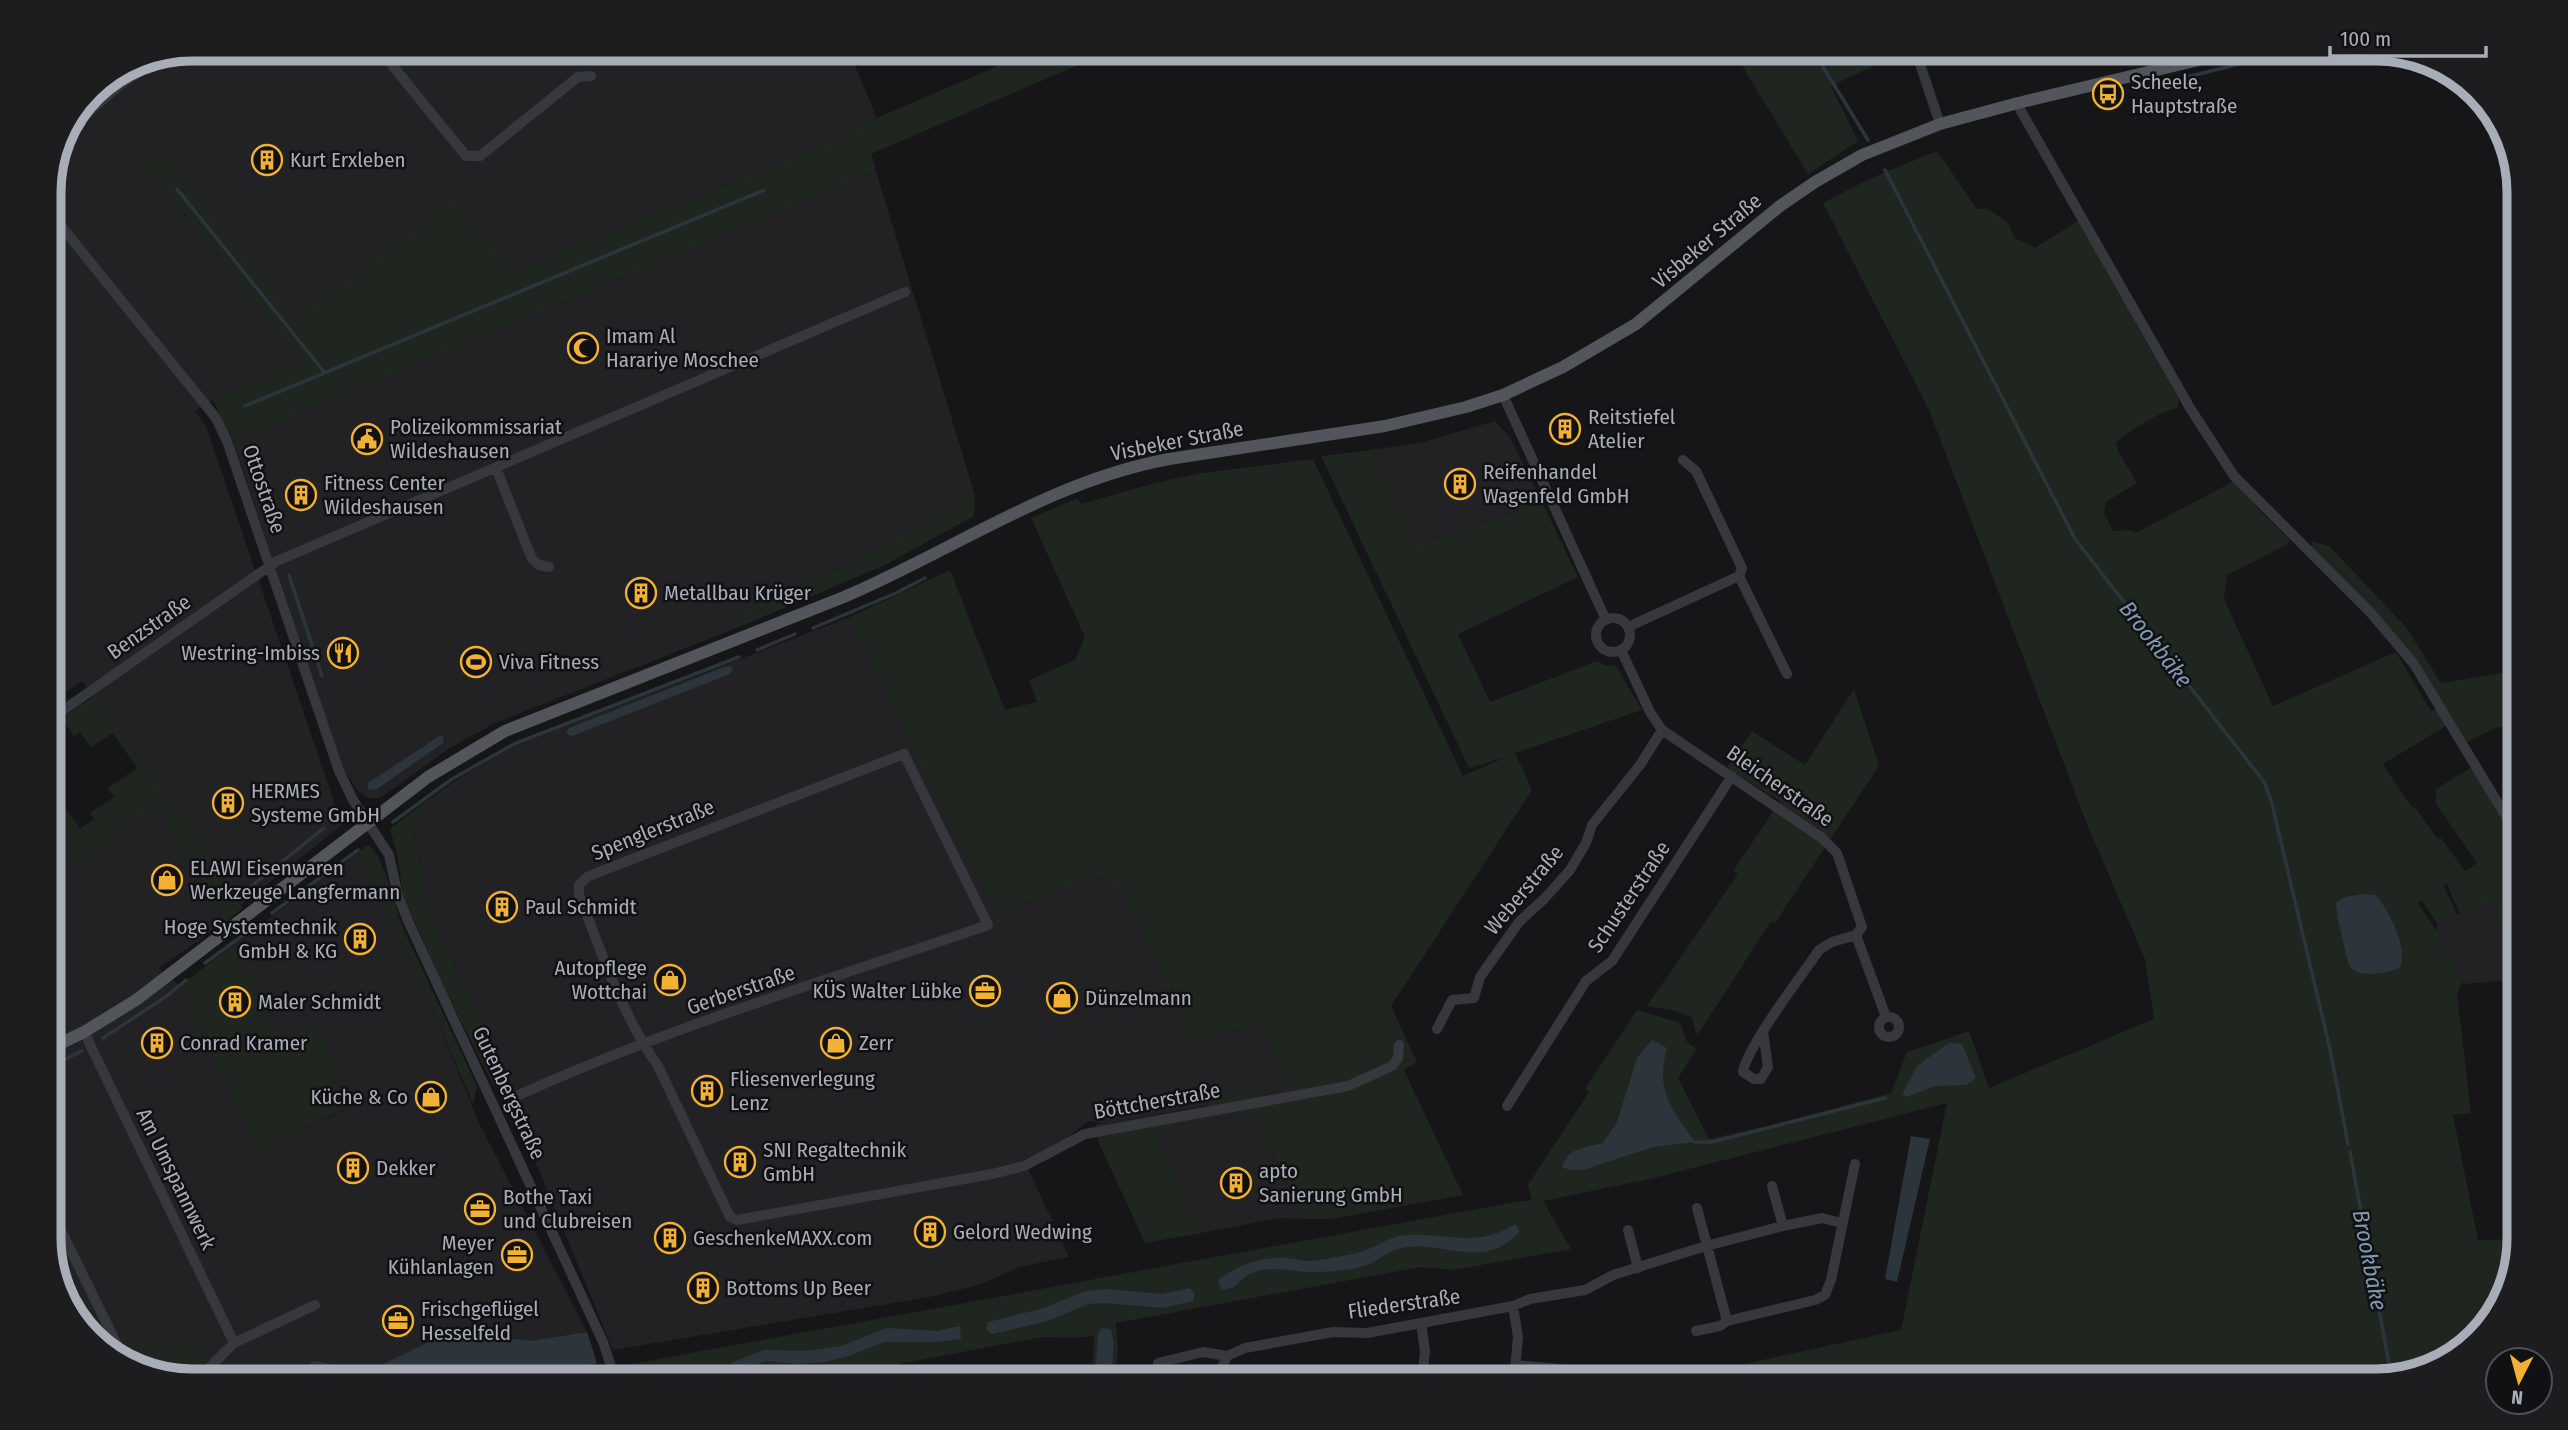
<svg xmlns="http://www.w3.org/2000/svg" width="2568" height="1430" viewBox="0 0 2568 1430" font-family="'Fira Sans Condensed',sans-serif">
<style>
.built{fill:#222225}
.green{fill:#1e261f}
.water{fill:#2c353c}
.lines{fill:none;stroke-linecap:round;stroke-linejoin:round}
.stream{stroke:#2c353c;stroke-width:3.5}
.minor{stroke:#37383d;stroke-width:10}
.major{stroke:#53555c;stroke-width:12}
.labels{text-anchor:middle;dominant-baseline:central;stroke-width:5;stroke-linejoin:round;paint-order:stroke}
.poi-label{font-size:21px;fill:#a8adb8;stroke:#111113;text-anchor:start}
.street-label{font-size:21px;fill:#a8adb8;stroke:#111113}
.water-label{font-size:23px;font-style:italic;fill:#7f9bb3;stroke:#111113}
.rim{fill:none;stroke:#a8adb8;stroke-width:9}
</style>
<rect width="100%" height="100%" fill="#161618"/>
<path class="built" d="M192 49H848L877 118 840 139 513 271 450 196 438 211 296 319 159 151 143 163 303 362 213 400 195 411 206 426 342 825 241 905 180 811 166 797 165 818 176 836 180 851 197 873 225 922 159 968 180 986 257 1150 346 1109 327 1068 336 1064 319 1028 279 1048 233 945 347 861 366 863 423 986 481 1127 587 1332 530 1341 453 1330 372 1370 374 1381H192L121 1362 68 1310 49 1247V882L100 848 166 796 82 681 49 704V183L64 129 91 91 138 60Z
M876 171 975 495 840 568 738 612 744 625 493 724 450 748 380 798H368L358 791 342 767 233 441Z
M1495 421 1510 437 1542 502 1416 545 1371 450 1423 442Z
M850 617 917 759 996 913 1101 877 1123 894 1159 969 1170 981 1188 1039 1263 1025 1285 1091 1269 1094 1268 1090 1207 1101V1105L1104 1124 1089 1121 1061 1142 1024 1160 1069 1257 1019 1267 982 1284 930 1297 613 1350 524 1134 521 1109 437 927 416 852 414 831 424 803 459 778 512 747Z
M2495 899 2505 950 2519 969V979L2464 984 2437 931V923Z
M1253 1112 1304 1219 1280 1218 1201 1233 1151 1131Z"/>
<path class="green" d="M1037 49H1091L1095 58 871 154 876 171 233 441 213 400 303 362 143 163 159 150 296 319 438 211 450 196 513 271 840 139 877 118Z
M1732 49H1909L1831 86 1858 141 1808 174Z
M1937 151 1977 209 1987 208 2008 223 2015 238 2035 248 2078 221 2179 400 2178 408C2156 413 2133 429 2116 443L2118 451 2137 483 2106 502 2104 513 2113 531 2129 530 2136 533 2234 481 2262 513 2290 540 2286 545 2227 575 2224 599 2273 706 2396 652 2431 711 2437 709 2446 726 2383 764 2411 806 2416 809 2437 838H2441L2465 871 2477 863 2436 804V789L2472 767 2519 846V969L2505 950 2495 899 2460 914 2447 884 2444 886 2457 915 2437 923 2422 901 2417 902 2437 931 2463 981 2457 993 2471 1113 2453 1115 2478 1240 2519 1239 2500 1309 2448 1362 2376 1381H1665L1901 1330 1947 1103 1650 1179 1543 1201 1571 1249 1453 1270 1421 1267 1116 1323 1118 1350 1115 1381H1111L1114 1343 1111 1330 1095 1381H1092L1094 1336 1074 1338 1042 1337 899 1364 902 1381H630L626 1365 1515 1202 1532 1200 1528 1185 1589 1092 1585 1089 1637 1010 1680 1023 1687 1042 1697 1049 1678 1078 1709 1139 1772 1125 1891 1093 1907 1052 1969 1031 1989 1088 2154 1019 2145 959 2087 824 1929 410 1823 203 1869 179Z
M1371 450 1416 545 1542 502 1578 577 1458 634 1490 702 1597 661 1605 665 1616 666 1642 710 1515 753 1532 790 1391 1006 1417 1062 1404 1070 1463 1195 1331 1219H1304L1253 1112 1152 1131 1201 1233 1145 1243 1098 1141 1096 1124H1104L1207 1106V1101L1268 1090 1270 1094 1284 1091 1263 1025 1188 1039 1170 981 1159 969 1123 894 1101 877 996 913 917 759 850 617 950 570 1005 710 1037 702 1029 680 1075 660 1085 637 1031 518 1078 498 1081 504 1155 483 1202 473 1313 459 1463 776 1506 757 1469 768 1321 456Z
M975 495 974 516 885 565 744 625 738 612 840 568Z
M2313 541 2330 547 2406 627 2441 683 2519 670V722L2493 729 2467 742 2434 688 2311 548Z
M1854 689 1879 766 1775 923 1771 921 1697 1036 1692 1018 1676 1011 1647 1006 1738 874 1733 871 1780 801 1727 768 1752 731 1805 765Z
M94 696 166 796 180 811 243 908 225 922 197 873 180 851 176 836 165 818V797L100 848 49 882V784L80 829 94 819 90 813 114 797 108 788 137 768 113 733 91 747 80 732 74 736 61 718Z
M424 803 414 831 416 852 437 927 512 1090H501L493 1085 442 983 403 895 397 853 390 829Z
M368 845C383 853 395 907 402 926L477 1086 473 1104 423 986 366 864 347 861Z
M233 945 279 1047 319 1028 336 1064 328 1068 346 1108 257 1151 180 986Z
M122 1337 210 1351 185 1379 137 1366Z"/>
<path class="water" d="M727 666 733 668 730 674 572 736 566 734 569 728Z
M441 735 444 737 443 743 377 789 368 790V783Z
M2363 894 2375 895C2388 907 2412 956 2398 969 2383 973 2361 979 2349 966L2338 920 2336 903 2345 897Z
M1652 1040 1667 1048C1655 1091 1671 1108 1695 1142L1653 1147 1583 1170H1570L1562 1167C1568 1147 1585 1148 1603 1143L1617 1122 1637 1058Z
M1949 1043 1962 1044 1976 1078 1966 1085 1935 1086 1906 1097 1902 1094 1917 1066Z
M1911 1136 1930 1139 1897 1282 1885 1279Z
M1516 1224 1520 1232C1514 1237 1506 1244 1498 1248 1469 1260 1438 1243 1408 1247 1388 1249 1380 1261 1364 1266 1350 1270 1331 1272 1316 1272 1296 1273 1271 1264 1252 1273 1237 1279 1242 1288 1221 1290L1218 1280C1236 1267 1254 1259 1277 1258 1288 1257 1298 1261 1309 1261 1324 1260 1342 1256 1357 1253 1374 1249 1388 1236 1407 1235 1450 1232 1475 1249 1516 1224Z
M1190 1288 1195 1294 1193 1301 1163 1308 1105 1303 1088 1304 1048 1321 992 1334 986 1329 988 1322 1044 1308 1085 1291 1106 1289 1162 1294Z
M960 1326 961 1339 937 1342H884L849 1356 824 1362 797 1364 766 1361 734 1373 731 1363 764 1350 806 1351 841 1346 887 1328 937 1331Z
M1102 1328 1111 1330 1114 1343 1111 1381H1095L1098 1334Z
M453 1330 530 1341 587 1332 597 1363 538 1381H374L371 1370Z
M313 1361C329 1363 343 1366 352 1381H305L304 1369Z
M722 1366 723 1377 707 1381 638 1380 635 1372 640 1367 697 1373Z"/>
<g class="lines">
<path class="stream" d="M1812 49 1868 140
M2134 90 2300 49
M1885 170 2075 539 2264 782 2271 800 2330 1049 2348 1144
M177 189 325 373
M245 406 764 190
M289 575 322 676
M813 628 896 593 925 578
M757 650 795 634
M393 822 452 779 514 744 739 657
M249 888 324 828
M272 913 358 850
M205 963 261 922
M103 1038 167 996 186 980
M49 1067 82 1051
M1695 1142H1712L1885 1098
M2350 1152 2390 1369"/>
<path class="minor" d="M379 49 466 156H480L578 77 591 76
M1915 49 1940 124
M2018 103 2021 111 2190 408 2234 476 2370 612 2414 664 2519 838
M62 135 120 85 165 54
M49 211 216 418 227 441 339 771 353 800 389 855 398 896 409 923 603 1342 616 1381
M1503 395 1606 620
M1683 460 1696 471 1742 568 1739 576 1787 674
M496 468 532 559 539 565 549 567
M1596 635a17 17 0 1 1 34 0a17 17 0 1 1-34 0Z
M1628 627 1739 576
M1621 650 1650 712 1662 730 1822 838 1837 853 1862 927 1856 935 1886 1017
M49 720 277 561 905 292
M1879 1027a10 10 0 1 1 20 0a10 10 0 1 1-20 0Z
M1437 1029 1452 1000 1474 998 1480 977 1519 922 1545 898 1570 870 1586 843 1592 825 1640 765 1662 730
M84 1032 234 1343 196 1381
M1763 1032 1768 1067 1761 1079H1754L1743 1072C1746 1048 1803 974 1819 950L1832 942 1856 935
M510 1099C662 1029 829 980 988 925L904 754 599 872 587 877 579 885V895C602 953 622 1015 658 1066L730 1217 737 1220 992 1174 1024 1166 1085 1134 1348 1086 1392 1066 1398 1058 1399 1045
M1507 1106 1586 981 1612 961 1732 776
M1772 1186 1783 1226
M49 1206 126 1363
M1697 1208 1727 1321 1815 1300 1825 1295 1831 1280 1855 1164
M1628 1230 1638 1268
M1513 1306 1518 1337 1514 1381
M1421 1323 1425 1351 1422 1381
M1696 1331 1720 1326 1727 1321
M234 1343 315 1305
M1227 1356 1245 1348 1333 1332 1367 1333 1513 1306 1530 1299 1585 1290 1613 1275 1706 1246 1783 1226 1822 1218 1841 1223
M1158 1363 1203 1352 1227 1356
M1517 1365 1571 1370 1590 1381
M1220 1381 1221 1370 1227 1356"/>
<path class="major" d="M49 1049 84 1032 136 1000 428 777 505 731 844 597C954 550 1050 481 1169 459L1385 426 1466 407 1503 395 1563 367 1636 324 1780 206 1815 182 1862 155 1940 124 2018 103 2245 49"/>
</g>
<defs>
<g id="bus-ring" transform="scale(1.575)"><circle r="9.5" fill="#111113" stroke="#f2b134" stroke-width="1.5"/><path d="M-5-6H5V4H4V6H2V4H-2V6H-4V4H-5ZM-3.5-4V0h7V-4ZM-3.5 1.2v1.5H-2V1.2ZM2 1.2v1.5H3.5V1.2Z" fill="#f2b134"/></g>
<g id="building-ring" transform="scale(1.575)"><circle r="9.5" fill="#111113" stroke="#f2b134" stroke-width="1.5"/><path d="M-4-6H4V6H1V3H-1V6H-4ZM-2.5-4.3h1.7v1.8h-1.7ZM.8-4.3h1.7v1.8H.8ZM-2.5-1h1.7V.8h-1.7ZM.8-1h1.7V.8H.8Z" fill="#f2b134"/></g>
<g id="mosque-ring" transform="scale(1.575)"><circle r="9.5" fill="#111113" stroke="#f2b134" stroke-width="1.5"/><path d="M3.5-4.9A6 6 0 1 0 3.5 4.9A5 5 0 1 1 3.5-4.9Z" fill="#f2b134"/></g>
<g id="civic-ring" transform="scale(1.575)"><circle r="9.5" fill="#111113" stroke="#f2b134" stroke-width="1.5"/><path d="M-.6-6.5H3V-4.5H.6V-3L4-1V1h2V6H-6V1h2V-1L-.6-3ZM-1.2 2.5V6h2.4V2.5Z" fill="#f2b134"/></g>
<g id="restaurant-ring" transform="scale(1.575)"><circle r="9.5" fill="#111113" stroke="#f2b134" stroke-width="1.5"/><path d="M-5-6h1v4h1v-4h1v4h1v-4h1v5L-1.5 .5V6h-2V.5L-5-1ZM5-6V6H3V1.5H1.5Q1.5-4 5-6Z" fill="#f2b134"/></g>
<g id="stadium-ring" transform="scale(1.575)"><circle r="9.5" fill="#111113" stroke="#f2b134" stroke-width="1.5"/><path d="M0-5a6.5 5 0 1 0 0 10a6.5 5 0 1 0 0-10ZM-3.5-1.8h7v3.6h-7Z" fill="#f2b134"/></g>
<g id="shop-ring" transform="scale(1.575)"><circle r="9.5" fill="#111113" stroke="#f2b134" stroke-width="1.5"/><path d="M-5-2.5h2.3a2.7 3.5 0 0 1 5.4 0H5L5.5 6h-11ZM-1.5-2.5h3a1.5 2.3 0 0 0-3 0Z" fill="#f2b134"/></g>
<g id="office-ring" transform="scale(1.575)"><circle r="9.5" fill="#111113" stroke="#f2b134" stroke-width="1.5"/><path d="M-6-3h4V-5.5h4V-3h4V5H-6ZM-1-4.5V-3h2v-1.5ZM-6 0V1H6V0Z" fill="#f2b134"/></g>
</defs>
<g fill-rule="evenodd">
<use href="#bus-ring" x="2108" y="94"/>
<use href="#building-ring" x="267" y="160"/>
<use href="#mosque-ring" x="583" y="348"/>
<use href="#building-ring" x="1565" y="429"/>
<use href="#civic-ring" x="367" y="439"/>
<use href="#building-ring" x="1460" y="484"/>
<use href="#building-ring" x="301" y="495"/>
<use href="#building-ring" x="641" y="593"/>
<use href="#restaurant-ring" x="343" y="653"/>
<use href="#stadium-ring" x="476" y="662"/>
<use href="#building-ring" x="228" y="803"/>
<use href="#shop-ring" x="167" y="880"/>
<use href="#building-ring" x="502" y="907"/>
<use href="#building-ring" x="360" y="939"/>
<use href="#shop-ring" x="670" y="980"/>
<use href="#office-ring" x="985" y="991"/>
<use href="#shop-ring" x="1062" y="998"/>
<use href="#building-ring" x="235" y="1002"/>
<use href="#building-ring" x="157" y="1043"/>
<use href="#shop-ring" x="836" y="1043"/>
<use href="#building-ring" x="707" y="1091"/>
<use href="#shop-ring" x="431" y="1097"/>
<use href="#building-ring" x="740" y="1162"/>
<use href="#building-ring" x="353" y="1168"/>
<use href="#building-ring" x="1236" y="1183"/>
<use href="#office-ring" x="480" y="1209"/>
<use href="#building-ring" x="930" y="1232"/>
<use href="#building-ring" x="670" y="1238"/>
<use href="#office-ring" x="517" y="1255"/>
<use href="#building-ring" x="703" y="1288"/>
<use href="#office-ring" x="398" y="1321"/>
</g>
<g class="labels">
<g class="poi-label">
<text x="2131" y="82">Scheele,<tspan x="2131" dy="24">Hauptstraße</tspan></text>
<text x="290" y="160">Kurt Erxleben</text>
<text x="606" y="336">Imam Al<tspan x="606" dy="24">Harariye Moschee</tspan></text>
<text x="1588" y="417">Reitstiefel<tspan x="1588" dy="24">Atelier</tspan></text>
<text x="390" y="427">Polizeikommissariat<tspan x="390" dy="24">Wildeshausen</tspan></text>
<text x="1483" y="472">Reifenhandel<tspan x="1483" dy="24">Wagenfeld GmbH</tspan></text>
<text x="324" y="483">Fitness Center<tspan x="324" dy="24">Wildeshausen</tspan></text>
<text x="664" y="593">Metallbau Krüger</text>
<text x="320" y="653" text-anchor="end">Westring-Imbiss</text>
<text x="499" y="662">Viva Fitness</text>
<text x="251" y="791">HERMES<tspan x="251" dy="24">Systeme GmbH</tspan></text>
<text x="190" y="868">ELAWI Eisenwaren<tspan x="190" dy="24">Werkzeuge Langfermann</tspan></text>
<text x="525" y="907">Paul Schmidt</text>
<text x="337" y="927" text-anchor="end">Hoge Systemtechnik<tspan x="337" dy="24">GmbH &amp; KG</tspan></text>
<text x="647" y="968" text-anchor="end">Autopflege<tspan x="647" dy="24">Wottchai</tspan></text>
<text x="962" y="991" text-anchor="end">KÜS Walter Lübke</text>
<text x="1085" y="998">Dünzelmann</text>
<text x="258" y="1002">Maler Schmidt</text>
<text x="180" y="1043">Conrad Kramer</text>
<text x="859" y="1043">Zerr</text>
<text x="730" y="1079">Fliesenverlegung<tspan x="730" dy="24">Lenz</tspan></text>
<text x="408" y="1097" text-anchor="end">Küche &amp; Co</text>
<text x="763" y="1150">SNI Regaltechnik<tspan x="763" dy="24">GmbH</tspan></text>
<text x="376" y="1168">Dekker</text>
<text x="1259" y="1171">apto<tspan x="1259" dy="24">Sanierung GmbH</tspan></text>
<text x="503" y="1197">Bothe Taxi<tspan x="503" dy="24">und Clubreisen</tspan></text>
<text x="953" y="1232">Gelord Wedwing</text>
<text x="693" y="1238">GeschenkeMAXX.com</text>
<text x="494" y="1243" text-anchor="end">Meyer<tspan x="494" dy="24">Kühlanlagen</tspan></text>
<text x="726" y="1288">Bottoms Up Beer</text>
<text x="421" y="1309">Frischgeflügel<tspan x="421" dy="24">Hesselfeld</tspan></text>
</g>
<g class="street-label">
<text transform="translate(1707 241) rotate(-40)">Visbeker Straße</text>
<text transform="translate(1177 441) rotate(-11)">Visbeker Straße</text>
<text transform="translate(264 489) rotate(71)">Ottostraße</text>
<text transform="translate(149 627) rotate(-35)">Benzstraße</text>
<text transform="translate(1780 786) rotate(35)">Bleicherstraße</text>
<text transform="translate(653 830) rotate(-22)">Spenglerstraße</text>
<text transform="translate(1524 890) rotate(-50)">Weberstraße</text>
<text transform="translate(1629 897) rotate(-56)">Schusterstraße</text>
<text transform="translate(741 990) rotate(-19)">Gerberstraße</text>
<text transform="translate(509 1093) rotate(65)">Gutenbergstraße</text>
<text transform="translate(1157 1101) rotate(-10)">Böttcherstraße</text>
<text transform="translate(176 1179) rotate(64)">Am Umspannwerk</text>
<text transform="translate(1404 1304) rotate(-8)">Fliederstraße</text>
</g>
<g class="water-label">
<text transform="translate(2156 644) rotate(52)">Brookbäke</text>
<text transform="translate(2370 1260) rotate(79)">Brookbäke</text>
</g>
</g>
<path d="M0 0H2568V1430H0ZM192 61H2376A131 131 0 0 1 2507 192V1238A131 131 0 0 1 2376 1369H192A131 131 0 0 1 61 1238V192A131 131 0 0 1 192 61Z" fill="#1d1d20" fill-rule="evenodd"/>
<path class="rim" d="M192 61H2376A131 131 0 0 1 2507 192V1238A131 131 0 0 1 2376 1369H192A131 131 0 0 1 61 1238V192A131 131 0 0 1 192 61Z"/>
<g transform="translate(2519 1381) rotate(186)"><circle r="33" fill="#111113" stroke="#4d4f55" stroke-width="2"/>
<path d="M0-5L12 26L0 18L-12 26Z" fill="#f2b134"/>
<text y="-10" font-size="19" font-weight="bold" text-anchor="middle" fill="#a8adb8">N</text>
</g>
<path d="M2330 46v10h156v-10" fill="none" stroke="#a8adb8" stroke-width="3.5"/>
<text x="2340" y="46" font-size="21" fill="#a8adb8" stroke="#111113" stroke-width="5" paint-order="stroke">100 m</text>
</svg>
